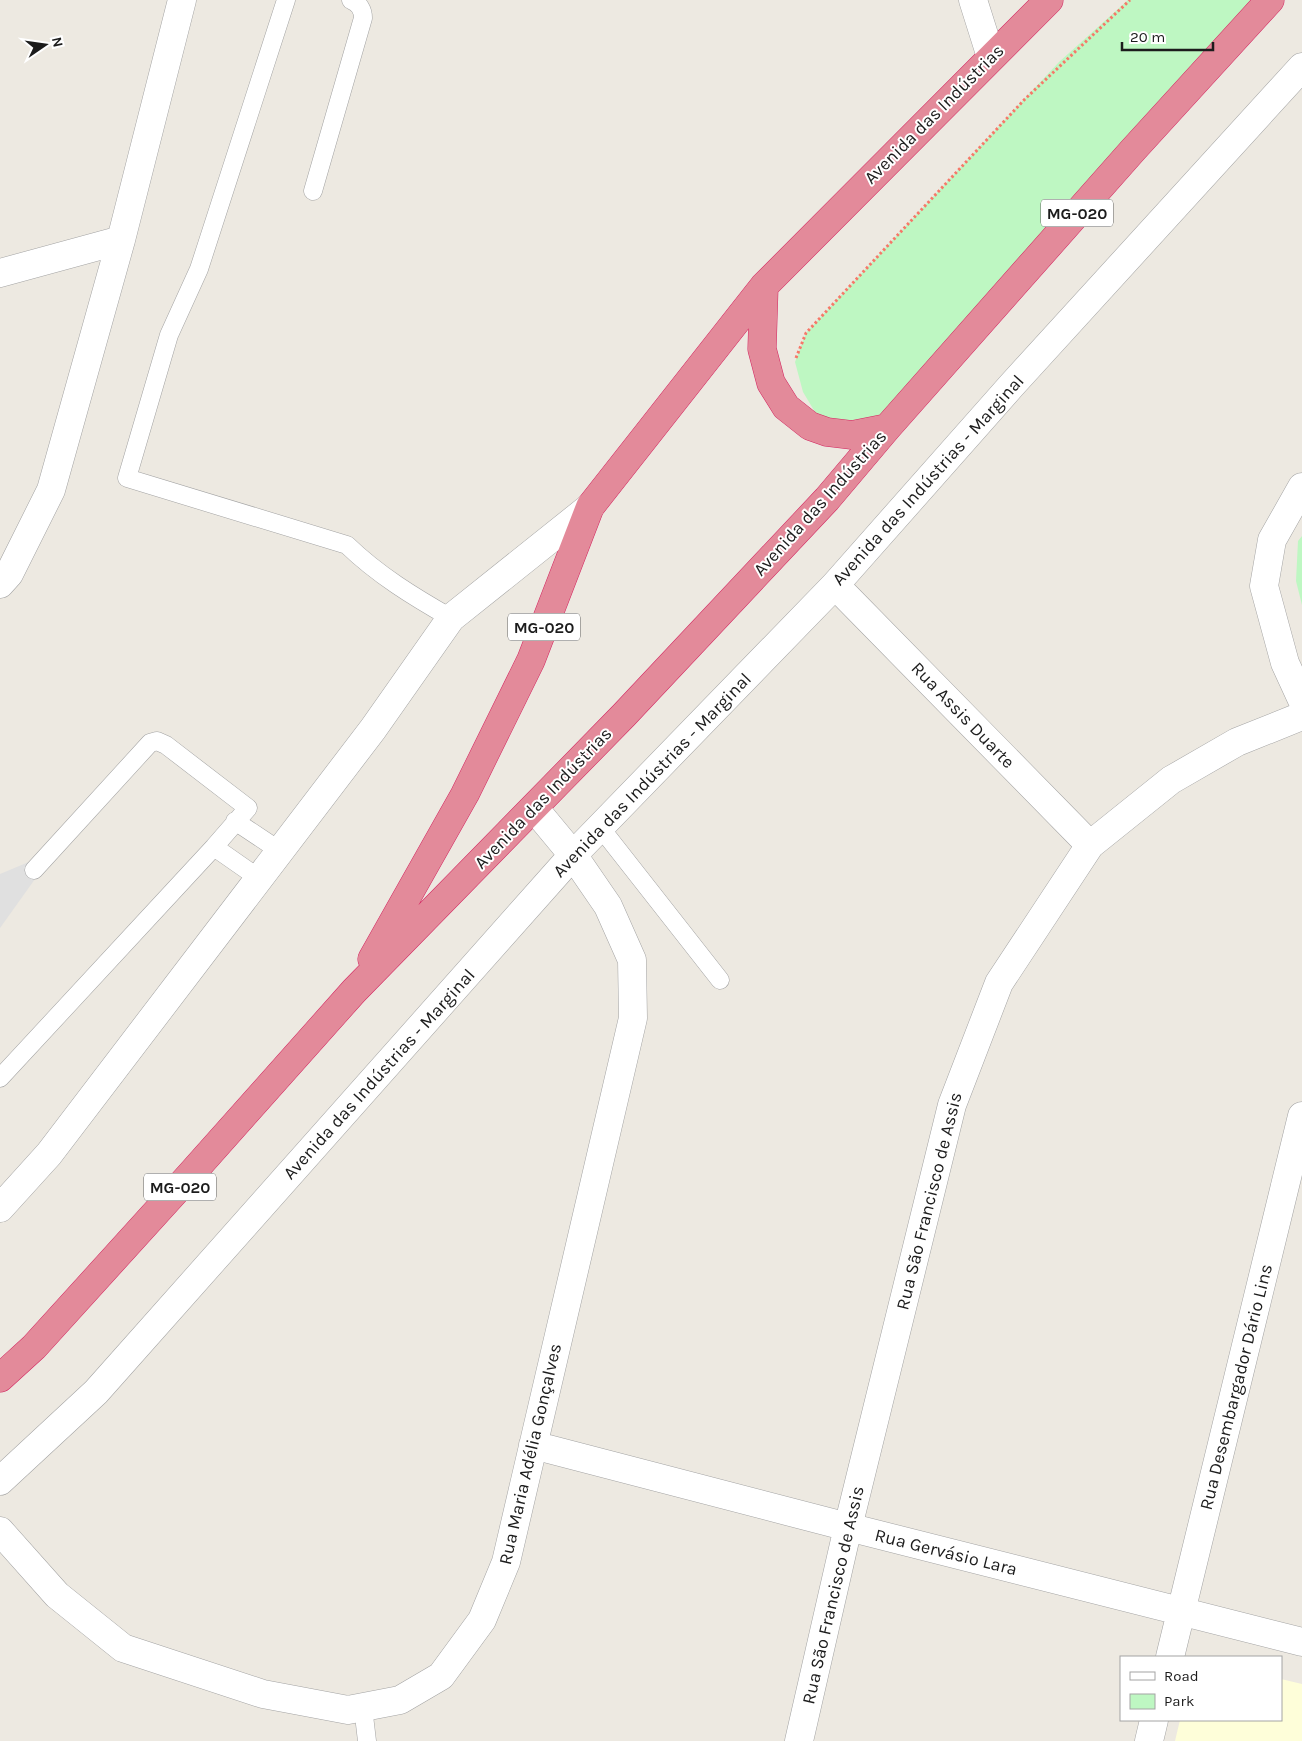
<svg xmlns="http://www.w3.org/2000/svg" width="1302" height="1741" viewBox="0 0 1302 1741" font-family="Karla,sans-serif">
<style>
.education{fill:#fefed9}
.park{fill:#bef7c2}
.parking{fill:#e0e0e0}
.lines{fill:none;stroke-linecap:round;stroke-linejoin:round}
.lane-casing{stroke:#a3a3a3;stroke-width:19}
.street-casing{stroke:#a3a3a3;stroke-width:29}
.highway-casing{stroke:#d22761;stroke-width:29}
.path{stroke:#f67869;stroke-width:3;stroke-dasharray:2.5 2.5;stroke-linecap:butt}
.lane{stroke:#fff;stroke-width:18}
.street{stroke:#fff;stroke-width:28}
.highway{stroke:#e38a9a;stroke-width:28}
.labels{text-anchor:middle;dominant-baseline:central;stroke-width:4;stroke-linejoin:round;paint-order:stroke}
.shield{fill:#fff;stroke:#606060;stroke-width:1}
.shield-label{font-size:16px;font-weight:bold;fill:#1c1c1c}
.street-label{font-size:18px;fill:#1c1c1c;stroke:#fff}
</style>
<rect width="100%" height="100%" fill="#ede9e1"/>
<path class="education" d="M1281 1679 1302 1684V1741H1175L1180 1720H1281Z"/>
<path class="park" d="M1128 0H1259L886 418 854 428 818 417 803 392 795 362 806 333 1059 62Z
M1302 536V605L1296 581 1298 541Z"/>
<path class="parking" d="M55 851 0 928V874Z"/>
<g class="lines">
<g class="lane-casing">
<path id="lane" d="M286 0 199 269 169 335 127 478 347 545C378 575 414 597 451 618
M313 191 363 18C363 10 359 3 351 0
M235 821 280 851
M600 827 720 980
M214 847 260 879
M0 1078 214 847 248 808 166 745 157 741 150 743 34 870
M363 1707 367 1741"/>
</g>
<g class="street-casing">
<path id="street" d="M973 0 991 57
M0 273 121 240
M1302 487 1272 540 1264 586 1285 663 1302 700
M0 584 9 574 51 490 121 240 182 0
M835 585 1090 845
M0 1208 49 1154 373 729 451 618 590 507
M533 1445 848 1527 1302 1642
M0 1481 96 1392 573 855 835 585 1011 386 1302 67
M0 1531 57 1595 123 1648 263 1694 348 1710 400 1700 441 1676 482 1620 506 1562 633 1018 632 960 608 906 573 855 534 808
M1170 1657 1302 1116
M799 1741 848 1527 952 1105 999 983 1090 845 1171 780 1237 742 1302 716
M1149 1741 1154 1720"/>
</g>
<g class="highway-casing">
<path id="highway" d="M764 286 762 349 771 383 786 407 810 426 827 432 852 435 887 428
M372 959 465 794 531 660 590 507 764 286 1049 0
M0 1378 34 1347 191 1174 354 991 624 715 827 499 887 428 1133 150 1270 0"/>
</g>
<path class="path" d="M796 358 806 333 1025 99 1130 0"/>
<use href="#lane" class="lane"/>
<use href="#street" class="street"/>
<use href="#highway" class="highway"/>
</g>
<g class="labels">
<g class="shield">
<rect x="1041" y="199.5" width="72" height="27" rx="4"/>
<rect x="508" y="613.5" width="72" height="27" rx="4"/>
<rect x="144" y="1173.5" width="72" height="27" rx="4"/>
</g>
<g class="shield-label">
<text x="1077" y="213">MG-020</text>
<text x="544" y="627">MG-020</text>
<text x="180" y="1187">MG-020</text>
</g>
<g class="street-label">
<text transform="translate(934 114) rotate(-45)">Avenida das Indústrias</text>
<text transform="translate(928 480) rotate(-48)">Avenida das Indústrias - Marginal</text>
<text transform="translate(820 503) rotate(-48)">Avenida das Indústrias</text>
<text transform="translate(963 715) rotate(46)">Rua Assis Duarte</text>
<text transform="translate(652 775) rotate(-46)">Avenida das Indústrias - Marginal</text>
<text transform="translate(543 798) rotate(-46)">Avenida das Indústrias</text>
<text transform="translate(379 1074) rotate(-48)">Avenida das Indústrias - Marginal</text>
<text transform="translate(929 1201) rotate(-76)">Rua São Francisco de Assis</text>
<text transform="translate(1236 1387) rotate(-76)">Rua Desembargador Dário Lins</text>
<text transform="translate(530 1454) rotate(-77)">Rua Maria Adélia Gonçalves</text>
<text transform="translate(946 1552) rotate(14)">Rua Gervásio Lara</text>
<text transform="translate(833 1595) rotate(-77)">Rua São Francisco de Assis</text>
</g>
</g>
<rect x="1120" y="1656" width="162" height="65" fill="#ffffff" stroke="#a4a4a4"/>
<rect x="1130" y="1672" width="25" height="8" fill="#ffffff" stroke="#a4a4a4"/>
<text x="1164" y="1681" font-size="15" fill="#1c1c1c">Road</text>
<rect x="1130" y="1694" width="25" height="15" fill="#bef7c2" stroke="#a4a4a4"/>
<text x="1164" y="1706" font-size="15" fill="#1c1c1c">Park</text>
<g transform="translate(45 45) rotate(77)" stroke="#ffffff" stroke-width="4" paint-order="stroke">
<path d="M0-4L9 19L0 12L-9 19Z" fill="#1c1c1c"/>
<text y="-8" font-size="14" font-weight="bold" text-anchor="middle" fill="#1c1c1c">N</text>
</g>
<path d="M1122 42v8h91v-8" fill="none" stroke="#1c1c1c" stroke-width="2.5"/>
<text x="1130" y="42" font-size="15" fill="#1c1c1c" stroke="#ffffff" stroke-width="4" paint-order="stroke">20 m</text>
</svg>
